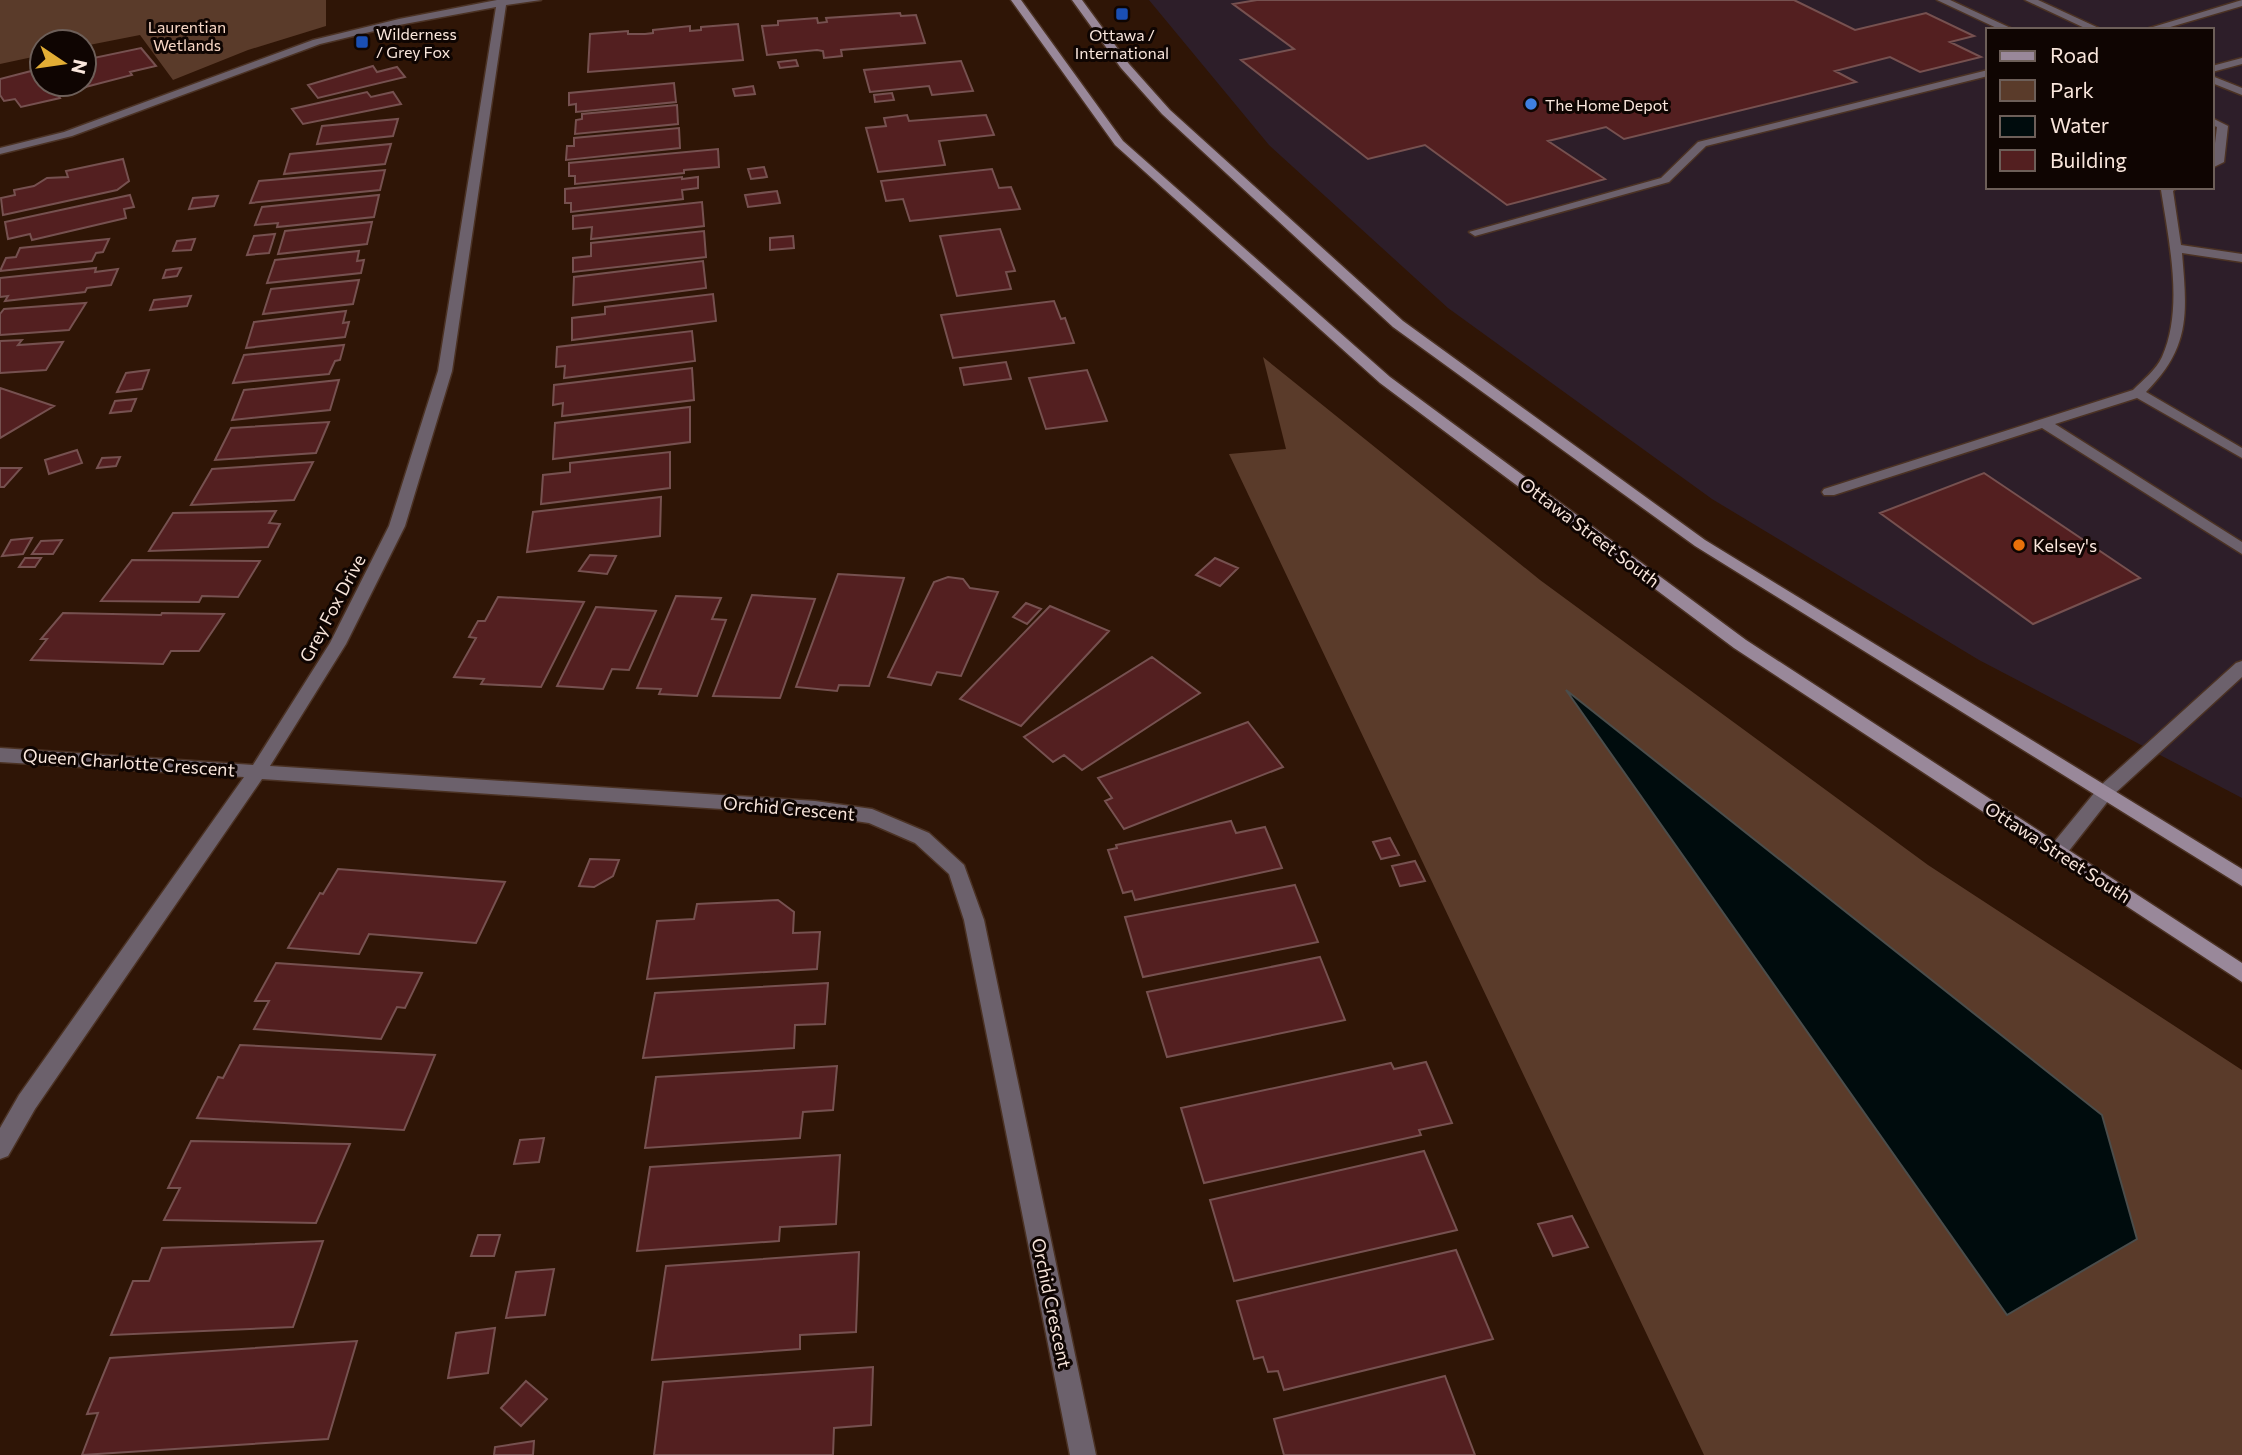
<svg xmlns="http://www.w3.org/2000/svg" width="2242" height="1455" viewBox="0 0 2242 1455" font-family="Commissioner,sans-serif">
<style>
.commercial{fill:#2d1e29;fill-rule:evenodd}
.green{fill:#5a3b2a}
.water{fill:#000c0d;stroke:#4b4d4b;stroke-width:2}
.building{fill:#531f20;stroke:#765150;stroke-width:2}
.lines{fill:none;stroke-linecap:round;stroke-linejoin:round}
.service-casing{stroke:#4b3224;stroke-width:3}
.minor-casing{stroke:#4b3224;stroke-width:3}
.secondary-casing{stroke:#4b3224;stroke-width:3}
.service{fill:#6c616c;fill-rule:evenodd}
.minor{fill:#6c616c;fill-rule:evenodd}
.secondary{fill:#99889a;fill-rule:evenodd}
.transit-dot{fill:#1a4fb4;stroke:#0f0502;stroke-width:2.5}
.shop-dot{fill:#3f7fe0;stroke:#0f0502;stroke-width:2.5}
.food-dot{fill:#e8710a;stroke:#0f0502;stroke-width:2.5}
.labels{text-anchor:middle;dominant-baseline:central;stroke-width:6;stroke-linejoin:round;paint-order:stroke}
.far-park-label{font-size:16px;fill:#f8d7c6;stroke:#0f0502}
.far-poi-label{font-size:16px;fill:#f9e6dc;stroke:#0f0502;text-anchor:start}
.street-label{font-size:18px;fill:#f9e6dc;stroke:#0f0502}
.poi-label{font-size:18px;fill:#f9e6dc;stroke:#0f0502;text-anchor:start}
</style>
<rect width="100%" height="100%" fill="#2f1506"/>
<path class="commercial" d="M1149 0H2242V798L1979 660 1712 499 1448 308 1269 145ZM1988 30H2212V187H1988Z"/>
<path class="green" d="M0 0H326V26L248 50 173 80 140 35 84 46V42H42V55L0 64Z
M1263 357 1540 580 1928 865 2242 1070V1455H1704L1229 454 1286 449Z"/>
<path class="water" d="M1566 690 2102 1115 2137 1239 2007 1315Z"/>
<path class="building" d="M1257 0H1794L1855 30 1926 13 1974 36 1950 42 1981 57 1920 72 1890 57 1835 71 1856 82 1624 139 1606 127 1548 141 1605 179 1507 205 1425 145 1368 159 1241 60 1294 49 1233 4Z
M900 13 901 16 916 15 925 43 841 50 842 56 824 58 823 51 817 50 767 55 762 26 778 25V21L817 18 818 23 827 22 826 18Z
M738 24 743 60 588 72 590 34 628 31V34H645L653 33V30L690 26V31L701 30V27Z
M141 48 156 66 130 72 132 75 66 92 60 84H84V60Z
M796 60 798 66 780 68 778 62Z
M961 61 973 91 932 95 929 86 870 92 864 70Z
M373 66 377 72 397 67 405 77 318 98 308 85Z
M39 69 42 74V84H50L60 98 21 107 15 99 4 101 0 95V79Z
M674 83 676 102 576 112V104L569 105V93Z
M753 86 755 94 735 96 733 89Z
M367 92 371 97 393 92 401 104 303 124 292 109Z
M892 93 894 100 875 102 874 95Z
M677 105 678 124 575 134 576 120 582 119V114Z
M907 115 909 121 986 115 994 135 939 141 945 165 878 172 866 128 886 126 884 118Z
M398 119 393 136 317 144 322 126Z
M679 128 680 148 566 160 567 146H574V138Z
M391 144 385 164 284 174 290 154Z
M718 149 719 167 684 170V173L575 184V176H569V163Z
M123 159 129 181 117 190 3 215 1 198 15 195 14 190 34 186 47 178 68 177 66 171Z
M764 167 767 177 751 179 748 169Z
M992 169 999 188 1011 187 1020 209 910 221 903 199 886 201 881 181Z
M385 170 380 190 250 203 259 181Z
M682 177V179L698 177V188L682 190 683 199 571 212V203H565V189Z
M777 191 780 203 748 207 745 195Z
M130 195 134 207 124 209 126 218 32 240 30 234 8 239 5 222Z
M379 195 374 217 277 227 278 223 255 225 262 207Z
M218 196 214 206 189 209 193 198Z
M702 202 704 226 591 239 592 227 573 229V216Z
M372 222 367 244 278 254 285 231Z
M1000 229 1015 271 1006 272 1011 289 957 296 940 236Z
M704 231 706 257 573 272V258L591 256V243Z
M275 234 269 253 247 255 254 236Z
M793 236 794 248 770 250V238Z
M109 239 103 252 96 253 92 261 0 271 6 258 16 257 20 248Z
M195 239 191 250 173 251 177 241Z
M359 251 357 261 364 260 361 273 267 283 275 260Z
M703 261 706 288 573 305 574 277Z
M96 268 95 272 118 269 111 285 87 288 85 292 5 301 8 296 0 297V278Z
M181 268 177 276 163 278 166 270Z
M359 280 353 304 263 314 271 289Z
M713 294 716 321 572 340V318L605 314V307Z
M191 296 187 306 150 310 154 300Z
M1054 301 1061 319 1065 318 1074 343 953 358 941 315Z
M86 303 69 330 0 335V314L4 309Z
M346 311 343 323 349 322 345 337 246 348 254 322Z
M692 331 695 361 564 378 565 366 556 367 557 347Z
M22 340 18 345 63 342 46 370 0 373V341Z
M344 345 340 360 335 361 329 374 233 383 244 355Z
M1006 362 1011 379 964 385 960 368Z
M692 368 694 400 562 416 563 403 553 405 554 385Z
M149 370 142 389 117 392 126 373Z
M1087 370 1107 421 1046 429 1029 378Z
M339 380 330 410 232 420 244 390Z
M0 388 54 406 0 438Z
M136 399 131 411 110 413 115 401Z
M690 407V442L553 459 555 423Z
M329 422 316 453 215 460 231 428Z
M77 450 82 463 49 474 45 460Z
M670 452V488L541 504 543 475 570 472V463Z
M120 457 116 466 97 468 102 458Z
M313 462 294 500 191 505 212 469Z
M0 468H21L4 487H0Z
M1984 473 2140 578 2033 624 1880 513Z
M661 497 660 536 527 552 533 512Z
M276 511 269 523 280 524 268 547 149 551 173 513Z
M32 538 23 554 2 556 11 540Z
M62 540 53 554H32L41 541Z
M590 555 616 556 607 574 579 571Z
M25 558H41L35 567H19Z
M1215 558 1238 568 1220 586 1196 575Z
M132 560 260 561 238 597 202 596 199 602 101 601Z
M838 574 904 578 869 686 839 685 837 691 796 687Z
M948 577 963 579 970 588 998 592 961 676 937 672 931 685 888 677 934 582Z
M752 595 815 599 780 698 713 696Z
M676 596 721 598 712 619 726 620 697 696 659 694 661 689 637 688Z
M498 597 584 602 541 687 481 684 484 679 454 677 476 638 469 637 478 621H485Z
M1026 603 1041 609 1027 624 1013 617Z
M1050 606 1109 631 1021 726 960 699Z
M596 607 656 611 629 670 612 669 603 689 557 686Z
M63 613 161 615 162 613 224 614 199 651H171L163 664 31 660 47 639H41Z
M1152 657 1200 693 1082 770 1064 755 1053 762 1024 737Z
M1248 722 1283 767 1124 829 1105 801 1112 798 1098 778Z
M1231 821 1236 833 1265 827 1282 868 1135 900 1132 891 1123 893 1108 850 1117 848 1116 845Z
M1390 838 1399 855 1381 859 1373 842Z
M590 859 619 860 613 876 594 887 579 886Z
M1415 861 1425 881 1400 886 1392 866Z
M338 869 505 882 476 943 369 934 359 954 288 948 320 893 323 894Z
M1295 885 1318 942 1143 977 1125 917Z
M778 900 794 912 793 933 820 932 817 969 647 979 657 921 694 919 697 904Z
M1320 957 1345 1020 1167 1057 1147 992Z
M276 963 422 973 405 1008 397 1007 381 1039 254 1029 269 1001H255Z
M828 983 825 1024 795 1025 794 1048 643 1058 655 993Z
M240 1045 435 1055 404 1130 197 1118 218 1077 223 1078Z
M1426 1062 1452 1123 1419 1130 1421 1135 1204 1183 1181 1108 1391 1063 1394 1069Z
M837 1066 833 1110 803 1112 800 1138 645 1148 656 1077Z
M544 1138 539 1162 514 1164 520 1140Z
M191 1141 350 1144 316 1223 164 1220 180 1188H168Z
M1424 1151 1457 1230 1234 1281 1210 1200Z
M840 1155 836 1224 780 1227 779 1241 637 1251 650 1167Z
M1572 1216 1588 1247 1553 1256 1538 1224Z
M478 1235H500L494 1256H471Z
M323 1241 293 1327 111 1335 133 1281H149L162 1248Z
M1456 1250 1493 1339 1284 1390 1278 1371 1268 1372 1263 1357 1254 1359 1237 1301Z
M859 1252 856 1332 800 1335V1349L652 1360 666 1266Z
M554 1269 545 1315 506 1318 516 1272Z
M495 1328 488 1373 448 1378 456 1333Z
M357 1341 328 1439 82 1455 98 1413 87 1414 110 1358Z
M873 1367 871 1425 834 1428 833 1455H654L663 1382Z
M1445 1376 1475 1455H1284L1274 1419Z
M526 1381 547 1399 521 1426 501 1408Z
M534 1441 533 1455H494L495 1447Z"/>
<g class="lines">
<g class="service-casing">
<path id="service" d="M1937 0H1950L2015 30H2001Z
M2025 0H2038L2103 30H2089Z
M2242 0V6L2160 30H2143Z
M2242 58V64L2212 72V66Z
M1988 70V76L1706 146 1669 182 1475 236 1469 232 1661 178 1698 142Z
M2212 76 2242 88V95L2212 83Z
M2212 118 2228 126 2224 162 2212 168 2217 127 2212 125Z
M2163 187H2178L2173 191 2181 245 2242 254V262L2182 253C2187 313 2191 347 2146 392L2242 448V458L2137 398 2055 424 2242 542V554L2042 428 1834 495H1824L1822 492 1824 489 2133 390C2143 380 2156 370 2162 357 2184 308 2169 242 2161 190Z
M2242 661V677L2112 796 2064 857 2057 859 2050 857 2048 852 2050 847 2100 786 2236 663Z"/>
</g>
<g class="minor-casing">
<path id="minor" d="M497 0H541L506 5 452 371 405 526 346 644 270 766 815 801 872 809 929 833 964 865 984 920 1096 1455H1070L964 920 949 874 915 843 869 823 815 815 262 779 35 1109 8 1156 0 1159V1128L19 1095 244 777 0 762V748L253 765 330 643 389 526 438 371 496 7 399 25 320 44 72 136 0 154V148L64 132 313 40 399 19Z"/>
</g>
<g class="secondary-casing">
<path id="secondary" d="M1011 0H1021L1123 141 1390 377 1746 640 2242 963V982L1734 648 1380 383 1115 145Z
M1072 0H1082L1129 64 1170 110 1403 321 1705 540 2242 869V886L1695 546 1393 327 1162 114 1121 68Z"/>
</g>
<use href="#service" class="service"/>
<use href="#minor" class="minor"/>
<use href="#secondary" class="secondary"/>
</g>
<g class="transit-dot">
<rect x="1115" y="7" width="14" height="14" rx="3.5"/>
<rect x="355" y="35" width="14" height="14" rx="3.5"/>
</g>
<circle class="shop-dot" cx="1531" cy="104" r="7"/>
<circle class="food-dot" cx="2019" cy="545" r="7"/>
<g class="labels">
<g class="far-park-label">
<text x="187" y="26">Laurentian<tspan x="187" dy="18">Wetlands</tspan></text>
</g>
<g class="far-poi-label">
<text x="376" y="33">Wilderness<tspan x="376" dy="18">/ Grey Fox</tspan></text>
<text x="1122" y="34" text-anchor="middle">Ottawa /<tspan x="1122" dy="18">International</tspan></text>
<text x="1545" y="104">The Home Depot</text>
</g>
<g class="street-label">
<text transform="translate(1590 532) rotate(37)">Ottawa Street South</text>
<text transform="translate(332 608) rotate(-62)">Grey Fox Drive</text>
<text transform="translate(129 762) rotate(4)">Queen Charlotte Crescent</text>
<text transform="translate(789 808) rotate(5)">Orchid Crescent</text>
<text transform="translate(2058 852) rotate(33)">Ottawa Street South</text>
<text transform="translate(1052 1303) rotate(78)">Orchid Crescent</text>
</g>
<g class="poi-label">
<text x="2033" y="545">Kelsey's</text>
</g>
</g>
<rect x="1986" y="28" width="228" height="161" fill="#0f0502" stroke="#6d5f59" stroke-width="2"/>
<rect x="2000" y="51" width="35" height="10" fill="#99889a" stroke="#6d5f59" stroke-width="2"/>
<text x="2050" y="63" font-size="21" fill="#f9e6dc">Road</text>
<rect x="2000" y="80" width="35" height="21" fill="#5a3b2a" stroke="#6d5f59" stroke-width="2"/>
<text x="2050" y="98" font-size="21" fill="#f9e6dc">Park</text>
<rect x="2000" y="116" width="35" height="21" fill="#000c0d" stroke="#6d5f59" stroke-width="2"/>
<text x="2050" y="133" font-size="21" fill="#f9e6dc">Water</text>
<rect x="2000" y="150" width="35" height="21" fill="#531f20" stroke="#6d5f59" stroke-width="2"/>
<text x="2050" y="168" font-size="21" fill="#f9e6dc">Building</text>
<g transform="translate(63 63) rotate(103)"><circle r="33" fill="#0f0502" stroke="#6d5f59" stroke-width="2"/>
<path d="M0-5L12 26L0 18L-12 26Z" fill="#e3ae35"/>
<text y="-10" font-size="19" font-weight="bold" text-anchor="middle" fill="#f9e6dc">N</text>
</g>
</svg>
